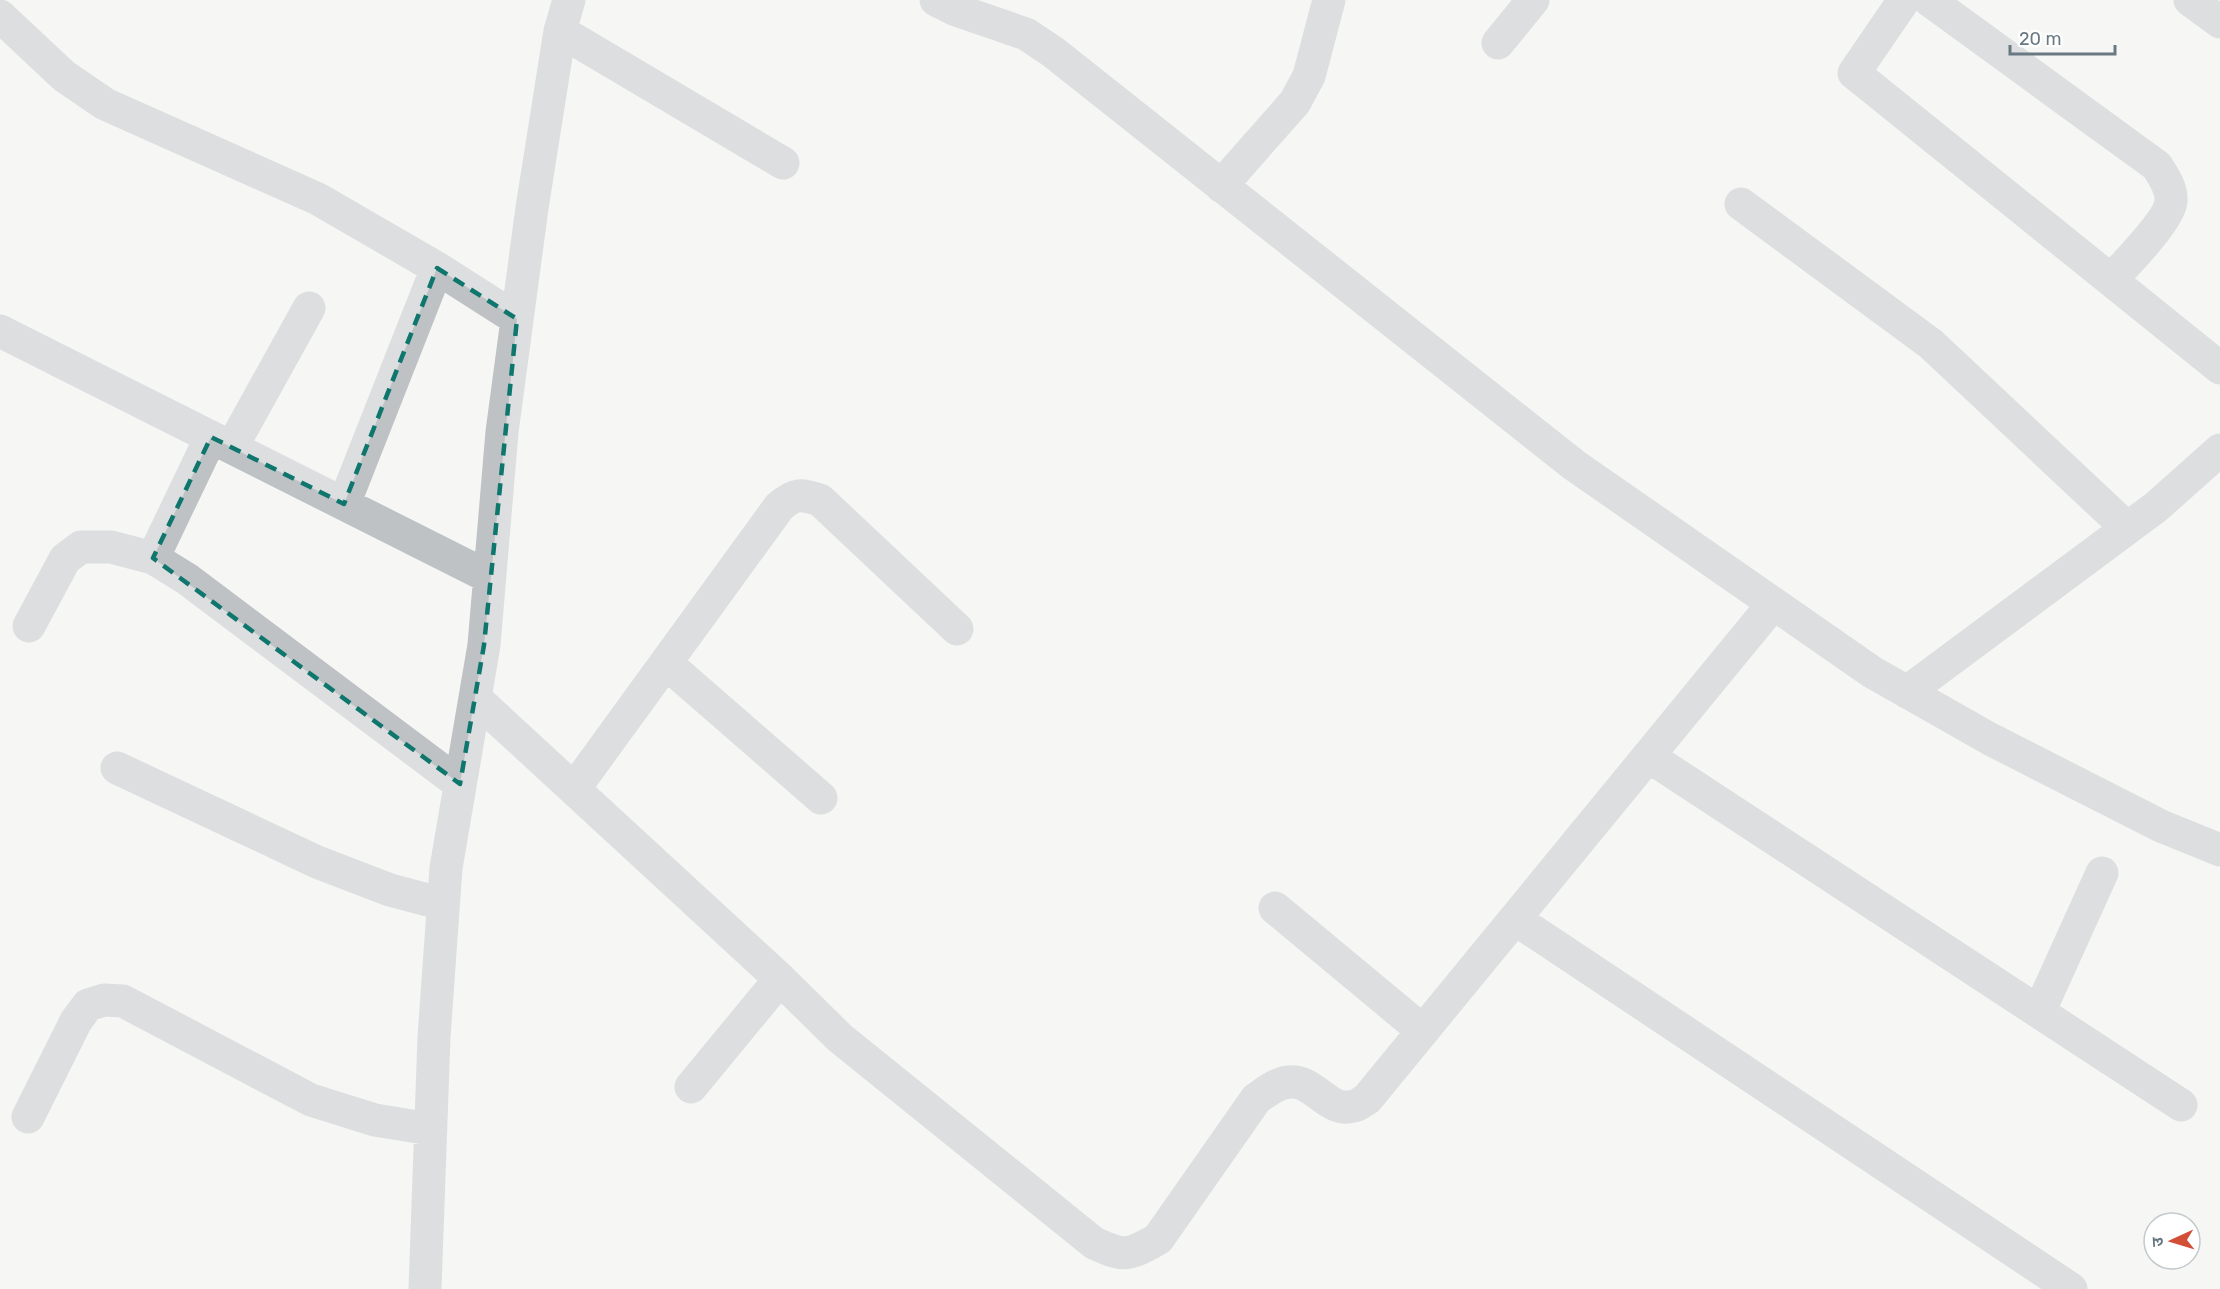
<svg xmlns="http://www.w3.org/2000/svg" width="2220" height="1289" viewBox="0 0 2220 1289" font-family="Rubik,'Noto Sans Devanagari',sans-serif">
<style>
.lines{fill:none;stroke-linecap:round;stroke-linejoin:round}
.minor{stroke:#bec2c5;stroke-width:33}
.marked{fill:none;stroke:#0f766e;stroke-width:4.5;stroke-dasharray:12 8;stroke-linejoin:round}
</style>
<rect width="100%" height="100%" fill="#f6f6f4"/>
<g class="lines">
<path class="minor" d="M936 0 956 10 1026 34 1053 52 1574 465 1872 672 1990 739 2161 826 2220 850
M1904 0 1854 73 2220 368
M1929 0 2157 166C2163 176 2172 188 2171 201 2170 219 2125 265 2111 280
M2190 0 2220 22
M0 16 64 76 105 104 318 199 437 268 517 319
M560 31 783 163
M1498 43 1533 0
M1221 186 1295 102 1309 76 1329 0
M1741 204 1931 344 2127 528
M0 331 489 577
M232 447 309 308
M344 504 437 268
M153 558 211 437
M29 626 65 559 81 547H111L153 558 187 579 460 784
M666 663 821 798
M1907 692 2156 507 2220 450
M475 698 780 979 840 1038 1094 1243C1124 1257 1128 1256 1158 1239L1256 1099C1262 1095 1269 1089 1276 1086 1312 1068 1323 1115 1354 1106 1359 1105 1363 1101 1367 1099L1773 604
M1648 756 2181 1105
M117 768 317 862 390 890 443 904
M574 789 779 507C795 493 800 494 820 500L957 629
M1275 908 1423 1031
M1515 919 2071 1289
M2039 1012 2102 873
M691 1087 780 979
M28 1117 76 1021 88 1005 104 1000 123 1001 311 1100 375 1120 430 1129
M425 1289 434 1037 446 868 484 645 502 432 532 208 560 31 569 0"/>
</g>
<path d="M0 0H2220V1289H0ZM437 268 517 319 484 645 460 784 153 558 211 437 344 504Z" fill="#f6f6f4" fill-opacity=".55" fill-rule="evenodd"/>
<path class="marked" d="M437 268 517 319 484 645 460 784 153 558 211 437 344 504Z"/>
<g transform="translate(2172 1241) rotate(266)"><circle r="28" fill="#ffffff" stroke="#c3c9cd" stroke-width="1.5"/>
<path d="M0-4.5L10 22L0 15L-10 22Z" fill="#d34e37"/>
<text y="-9" font-size="16" font-weight="bold" text-anchor="middle" fill="#687982">उ</text>
</g>
<path d="M2010 45v9h105v-9" fill="none" stroke="#687982" stroke-width="3"/>
<text x="2019" y="45" font-size="18" fill="#687982" stroke="#ffffff" stroke-width="4.5" paint-order="stroke">20 m</text>
</svg>
